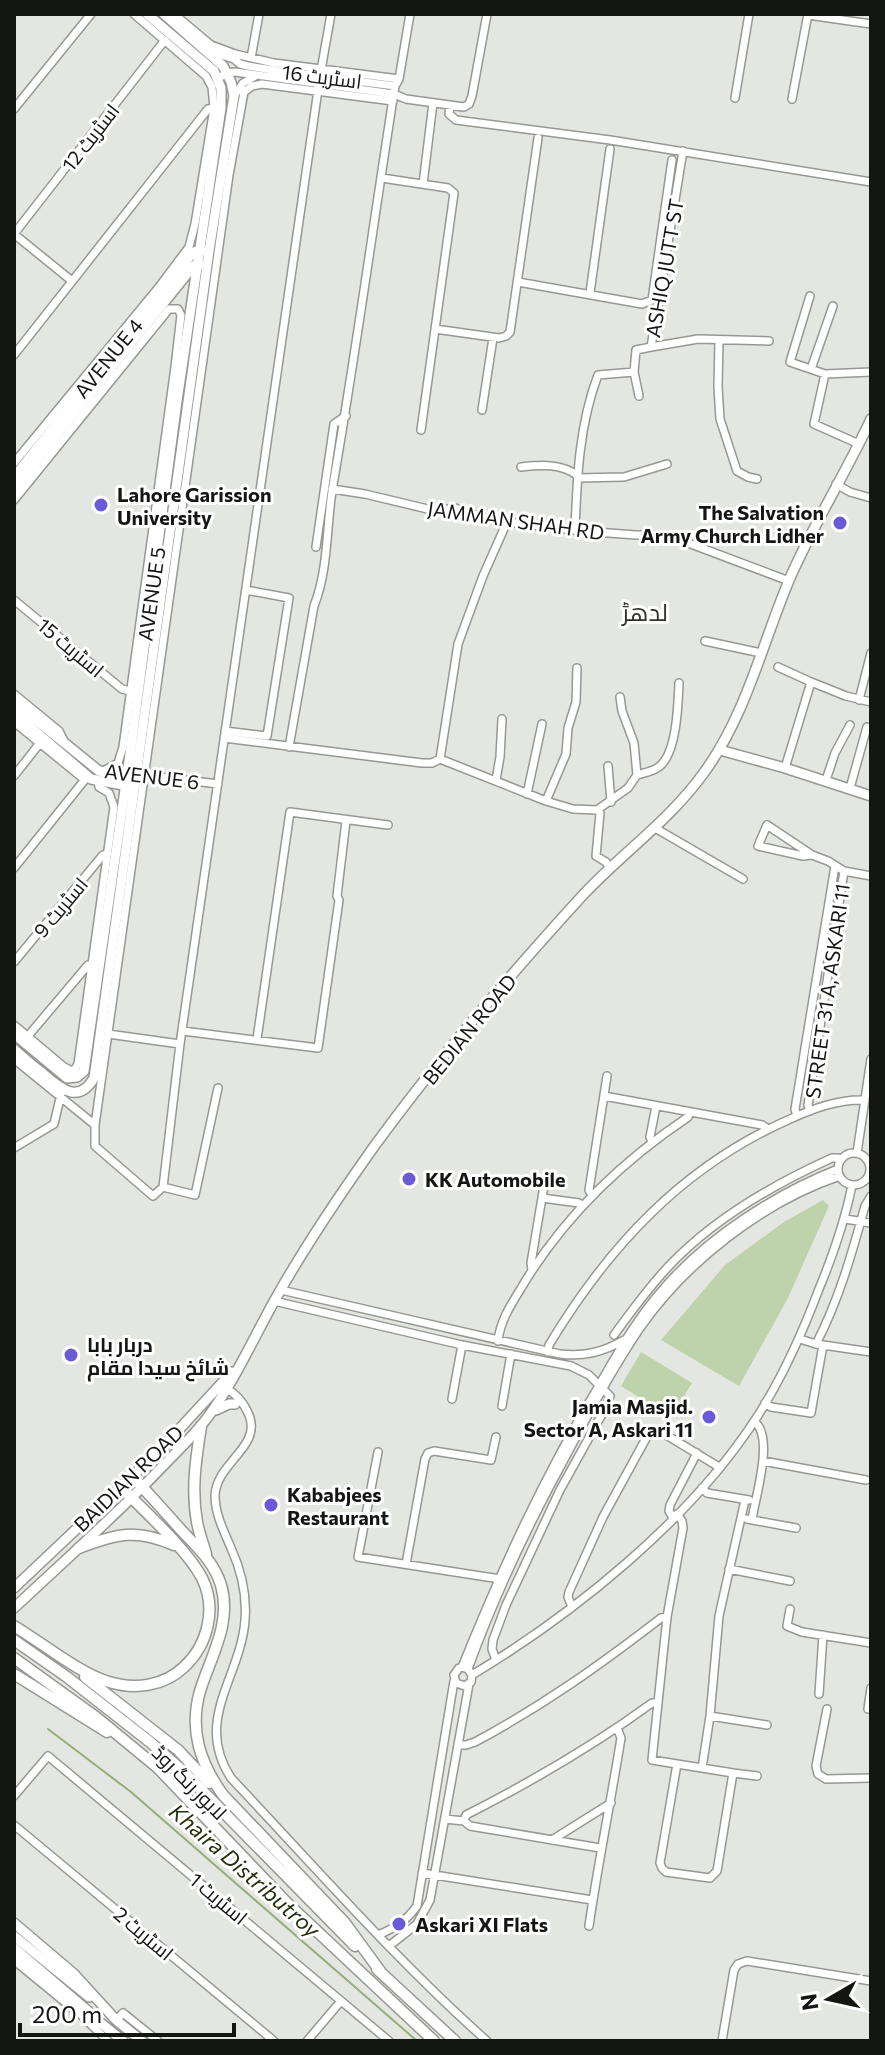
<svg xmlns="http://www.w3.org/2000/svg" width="885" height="2055" viewBox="0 0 885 2055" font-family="Commissioner,Cairo,sans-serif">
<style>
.green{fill:#bed2ab}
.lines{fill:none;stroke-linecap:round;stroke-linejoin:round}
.stream{stroke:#96ad7d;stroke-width:2}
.minor-casing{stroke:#959893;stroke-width:10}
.major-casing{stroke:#959893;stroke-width:12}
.highway-casing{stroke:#959893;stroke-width:13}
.minor{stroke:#fff;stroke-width:7}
.major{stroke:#fff;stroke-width:9}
.highway{stroke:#fff;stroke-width:10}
.poi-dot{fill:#685bd5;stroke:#fff;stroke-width:3}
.labels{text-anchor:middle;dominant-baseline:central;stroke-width:6;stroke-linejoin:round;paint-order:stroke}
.street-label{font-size:20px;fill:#141614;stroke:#fff}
.poi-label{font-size:20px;font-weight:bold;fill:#141614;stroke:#fff;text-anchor:start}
.water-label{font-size:22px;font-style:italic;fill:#21310c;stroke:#fff}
.quarter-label{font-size:24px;fill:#30322d;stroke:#fff}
</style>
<rect width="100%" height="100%" fill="#e4e7e1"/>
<path class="green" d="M823 1200 829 1206 787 1300 739 1386 661 1340 725 1265 784 1222Z
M641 1352 692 1383 671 1417 621 1386Z"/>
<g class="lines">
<path class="stream" d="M48 1729 131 1792 417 2041"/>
<g class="minor-casing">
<path id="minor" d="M174 14 211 45 235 54 274 63 399 79
M808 15 871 24
M208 51 234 59 240 64 248 66 285 72 395 86
M251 58 259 14
M218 78 228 73 235 72 394 94 406 99 464 107 469 104 472 96 487 14
M234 96 243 83 254 77
M735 98 749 14
M792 99 808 14
M450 106 449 114 456 120 610 140 871 182
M14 109 91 14
M382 178 448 188 454 193 421 430
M423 184 433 103
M14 234 165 40
M14 234 72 281
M518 282 642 304 652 300 672 160
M590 293 610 149
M810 296 790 362 825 374
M435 329 499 338 506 336 510 332 538 138
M719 340 718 387 720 419 737 471 748 477 757 479
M651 347 698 339 769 341
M14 355 208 109 214 108 212 87 206 76 134 14
M811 369 833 306
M634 372 639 396
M482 410 493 338
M859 444 814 424 825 374 871 372
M14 463 159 287 189 247 195 224 214 108
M521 467C540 465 562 463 578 476
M578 478 624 477 667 464
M836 484 850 492 871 498
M332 489 365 494 436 511 455 508 485 518 507 522 581 531 636 535H667L789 581
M14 500 169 309H178L181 315 175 367 123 747 118 763 103 771
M575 530C577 478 579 425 598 375L634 372 636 350 651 347 683 151
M316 547 334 424 346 416
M14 600 122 689 130 691
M705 641 761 653
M778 667 811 682 785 768
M811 682 846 696 871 702
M14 694 59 731 64 741
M859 700 871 653
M14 722 85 780
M225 731 267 736 289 598 246 590
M224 738 422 763H432L440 759 458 644 483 576 507 522
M289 747 314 606C329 568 326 525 333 485 356 352 374 219 395 86L399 79 410 14
M440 759 546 801 573 809 597 810
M608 766 611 802
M637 775C644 773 656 771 661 765 677 750 678 704 679 683
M14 776 40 743
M139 776 144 775 218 784
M496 780 500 757 502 719
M826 780 835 753 850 725
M850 788 867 727
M527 794 542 724
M546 801 566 754 568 728 576 702 577 668
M655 828 743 879
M812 855 767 825 758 846 803 856 812 855 828 861 844 871 871 876
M14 868 87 777
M610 868 606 862 596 856 600 813 597 810 628 788 637 775 634 743 622 711 620 697
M14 962 103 855H107
M14 1025 64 1067 72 1071 75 1069 78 1064 114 807 109 793 99 787 98 781
M183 1031 318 1048 339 900 337 896 346 821
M108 1034 180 1044
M28 1036 88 965H91
M257 1039 290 812 388 825
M14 1059 95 1125 229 175 244 92 252 86 262 84 393 101
M604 1096 762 1125 768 1129
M810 1111 808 1105 844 871
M797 1116 795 1109 835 866
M95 1125V1146L153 1196 163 1187 180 1044 320 76 331 14
M652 1142 650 1137 656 1106
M14 1148 54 1124 61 1094
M857 1153 871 1059
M838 1169a16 16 0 1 1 32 0a16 16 0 1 1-32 0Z
M163 1187 195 1195 218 1088
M592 1196 589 1190 607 1076
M542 1198 579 1203 583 1206
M845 1219 871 1223
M532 1270 531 1263 545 1180
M281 1290 560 1354C584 1357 603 1352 624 1340
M274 1301 462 1345 571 1366 589 1375 610 1396 606 1407 560 1490 506 1605 493 1640 492 1649 496 1660
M614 1335C631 1312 648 1288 668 1267 713 1219 772 1185 832 1158H838L841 1160
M800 1339 816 1344 871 1352
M498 1341C500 1322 510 1306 520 1290 561 1220 621 1162 688 1117L690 1112
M816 1344C839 1300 852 1253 865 1206L871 1196
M548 1352 549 1345C608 1247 682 1167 788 1120 812 1109 838 1099 865 1100
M225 1388C237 1394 244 1403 249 1415 262 1447 217 1462 215 1495 215 1515 224 1531 231 1548 241 1570 247 1595 245 1620 241 1677 193 1720 231 1778 315 1867 396 1960 487 2041
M452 1399 462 1345
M765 1403 771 1407 811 1413 823 1345
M502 1406 511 1354
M378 1452 358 1557 500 1579
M763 1461 866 1480
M702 1488 707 1493 749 1500
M677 1514 682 1521 683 1528 667 1617 652 1760 702 1768 710 1716 719 1616 745 1500
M673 1518 669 1511 670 1505 697 1453
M747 1519 796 1528
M752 1520C755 1497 775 1437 754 1421
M406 1564 425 1459 428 1453 434 1451 491 1460 496 1437
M729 1569 790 1581
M572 1607 568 1597 569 1592 603 1517 650 1431 658 1430 719 1467
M790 1609 787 1626 802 1632 871 1643
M462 1667 468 1669 472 1675 471 1682 465 1686 456 1683 454 1675 459 1668 462 1667C501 1571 543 1478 597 1389 617 1354 637 1318 664 1288 709 1236 775 1194 838 1169
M468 1669C495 1595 529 1523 567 1454 590 1411 613 1368 640 1328 686 1262 763 1202 840 1176
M472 1675C575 1613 689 1521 755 1420 782 1379 802 1334 819 1289 833 1255 845 1221 852 1185
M819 1694 823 1635
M827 1709 816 1766 818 1774 826 1779 871 1778
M868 1709 871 1688
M710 1716 767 1725
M459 1745H466L475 1742C544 1705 600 1665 661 1618L667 1617
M677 1764 660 1863 662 1868 666 1872 710 1878 717 1871 733 1773 702 1768
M733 1773 757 1776
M14 1796 48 1756 389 2041
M445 1819 464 1821 466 1815C531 1782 593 1746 652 1703H657
M464 1821 470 1826 600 1848
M14 1825 274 2041
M552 1840 611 1803
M422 1873 592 1900
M589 1926C598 1863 611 1801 621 1738L617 1728
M378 1935C395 1928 406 1921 417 1906L454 1681
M389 1946 417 1924 430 1900 469 1684
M81 2015 108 2041
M116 2020 123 2013 158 2041
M307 2041 341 2001
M722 2041 734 1970 738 1964 747 1961 871 1981"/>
</g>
<g class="major-casing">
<path id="major" d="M14 477 191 255 196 251H202
M14 488 191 269 195 265H200
M14 702 99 771 129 776
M14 713 91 779 128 786
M720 750 785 768 871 796
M14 1034 67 1078 77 1077 84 1071 127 776 177 401 221 108V88L214 71 147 14
M14 1049C23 1057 31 1064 40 1071 57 1085 77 1107 94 1078L209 251 234 96 231 82 223 66 164 14
M216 1410 229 1404H235
M14 1588 160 1450 232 1372
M14 1608C63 1562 113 1518 160 1469 177 1451 196 1434 210 1414 236 1378 254 1337 276 1298 305 1246 339 1196 373 1148 437 1060 509 976 582 896 621 854 669 821 703 774 746 716 762 644 790 578 814 523 846 473 871 419
M14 1923 74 1974 116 2020 142 2041
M14 1936 89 1997
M14 1948 88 2011
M14 1959 75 2009 102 2024 123 2041"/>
</g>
<g class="highway-casing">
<path id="highway" d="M201 1426C196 1459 191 1489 197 1522 199 1533 203 1543 206 1554
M132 1476C149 1494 165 1512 182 1531 197 1547 214 1562 221 1585 232 1623 211 1656 200 1691 189 1730 200 1763 223 1795L345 1923 380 1971
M79 1548C116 1534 136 1528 174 1545
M14 1626C41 1642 80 1674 109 1682 135 1690 164 1686 184 1667 208 1645 217 1608 202 1578 187 1549 144 1511 120 1486
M14 1640 67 1677 150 1742 185 1773 355 1946
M14 1658 96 1717 158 1768 288 1904 434 2041
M14 1674 107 1732
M85 1677 178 1750 209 1783
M377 1969 455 2041"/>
</g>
<use href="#minor" class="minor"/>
<use href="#major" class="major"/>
<use href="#highway" class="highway"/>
</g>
<g class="poi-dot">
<circle cx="101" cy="505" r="8"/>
<circle cx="840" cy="523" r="8"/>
<circle cx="409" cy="1179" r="8"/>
<circle cx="71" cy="1355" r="8"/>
<circle cx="709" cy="1417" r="8"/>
<circle cx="271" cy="1505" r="8"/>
<circle cx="399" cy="1924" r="8"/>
</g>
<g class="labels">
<g class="street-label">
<text transform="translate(322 76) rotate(7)">اسٹریٹ 16</text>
<text transform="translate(90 137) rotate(-52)">اسٹریٹ 12</text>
<text transform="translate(664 268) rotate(-80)">ASHIQ JUTT ST</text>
<text transform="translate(108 358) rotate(-51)">AVENUE 4</text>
<text transform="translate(516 520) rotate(8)">JAMMAN SHAH RD</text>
<text transform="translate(151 594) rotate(-82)">AVENUE 5</text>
<text transform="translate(71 647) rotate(40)">اسٹریٹ 15</text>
<text transform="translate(152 776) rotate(7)">AVENUE 6</text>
<text transform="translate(60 907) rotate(-50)">اسٹریٹ 9</text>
<text transform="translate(827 991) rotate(-82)">STREET 31 A, ASKARI 11</text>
<text transform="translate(469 1029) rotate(-51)">BEDIAN ROAD</text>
<text transform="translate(128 1478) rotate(-44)">BAIDIAN ROAD</text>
<text transform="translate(190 1782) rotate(45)">لاہور رنگ روڈ</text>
<text transform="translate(219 1898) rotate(40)">اسٹریٹ 1</text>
<text transform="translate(144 1933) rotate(40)">اسٹریٹ 2</text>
</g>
<g class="poi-label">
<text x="117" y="494">Lahore Garission<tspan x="117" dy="23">University</tspan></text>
<text x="824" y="512" text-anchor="end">The Salvation<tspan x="824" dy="23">Army Church Lidher</tspan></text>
<text x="425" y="1179">KK Automobile</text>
<text x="87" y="1344">دربار بابا<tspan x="87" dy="23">شائخ سیدا مقام</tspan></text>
<text x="693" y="1406" text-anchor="end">Jamia Masjid.<tspan x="693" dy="23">Sector A, Askari 11</tspan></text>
<text x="287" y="1494">Kababjees<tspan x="287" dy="23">Restaurant</tspan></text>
<text x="415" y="1924">Askari XI Flats</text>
</g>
<g class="water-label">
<text transform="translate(245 1870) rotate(41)">Khaira Distributroy</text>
</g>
<g class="quarter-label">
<text x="645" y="611">لدھڑ</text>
</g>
</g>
<rect width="885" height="2055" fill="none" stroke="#141614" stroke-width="32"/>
<g transform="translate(829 1999) rotate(261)" stroke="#ffffff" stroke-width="6" paint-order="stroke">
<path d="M0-6L14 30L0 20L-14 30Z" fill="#141614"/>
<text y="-12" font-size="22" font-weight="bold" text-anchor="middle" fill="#141614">N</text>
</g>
<path d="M20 2023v12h214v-12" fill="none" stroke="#141614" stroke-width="4"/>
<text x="32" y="2023" font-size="24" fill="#141614" stroke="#ffffff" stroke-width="6" paint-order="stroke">200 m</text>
</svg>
